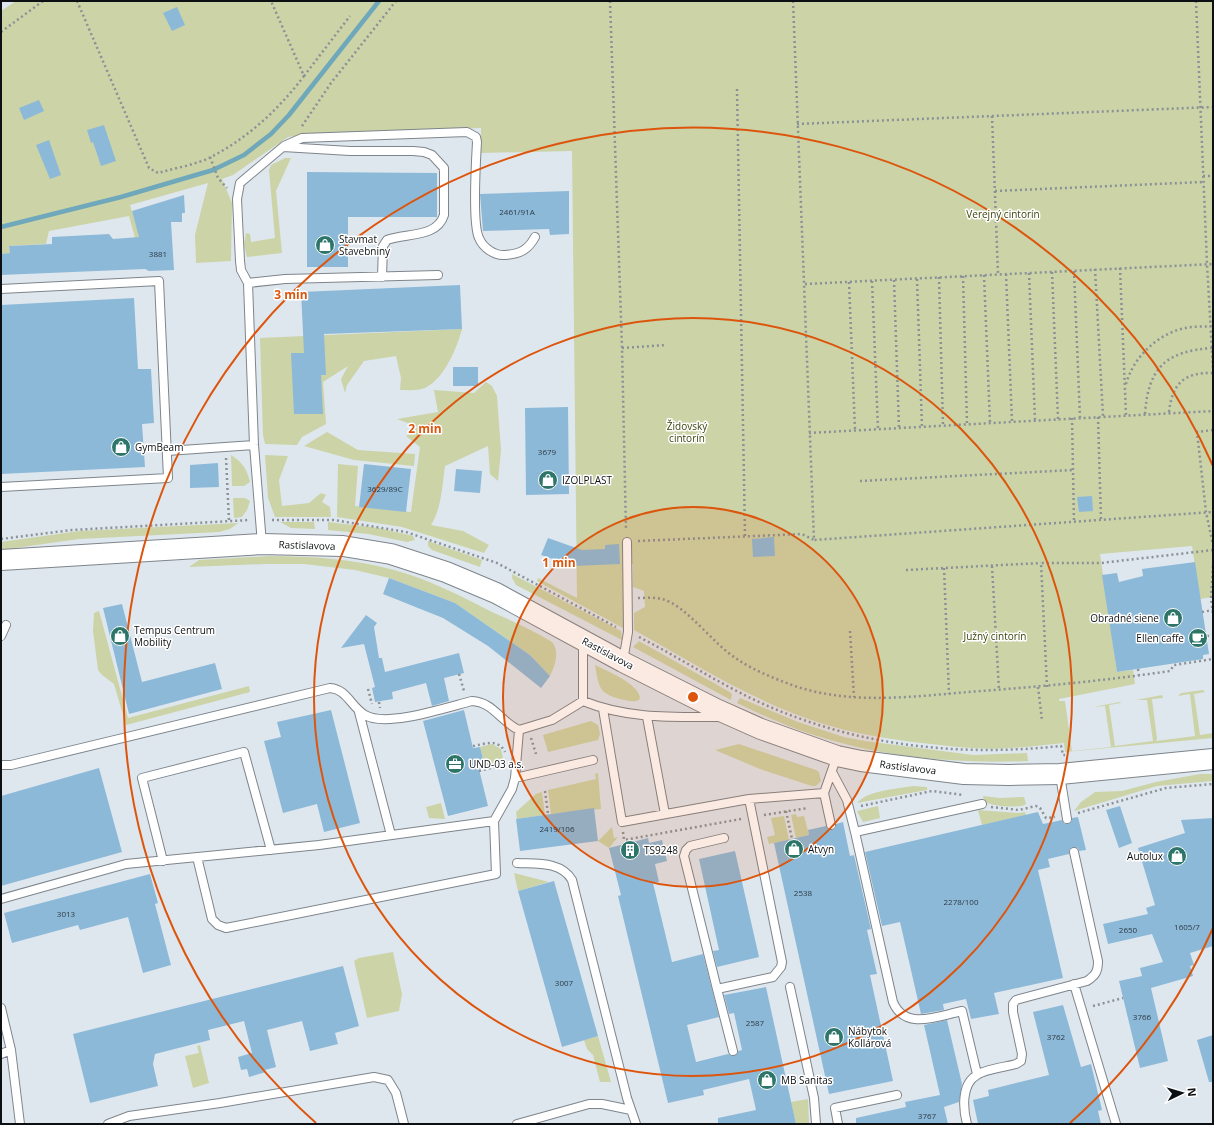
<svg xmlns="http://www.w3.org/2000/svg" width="1214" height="1125" viewBox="0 0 1214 1125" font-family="'Open Sans',sans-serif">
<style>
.green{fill:#cbd3a7}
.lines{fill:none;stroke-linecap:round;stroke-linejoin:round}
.stream{stroke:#6ea8ba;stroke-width:4.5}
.building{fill:#8db9d9}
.service-casing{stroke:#7e858b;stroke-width:10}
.tertiary-casing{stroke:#7e858b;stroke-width:22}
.path{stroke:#8b9196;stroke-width:2.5;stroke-dasharray:2 3;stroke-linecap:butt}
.service{stroke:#fff;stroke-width:8}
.tertiary{stroke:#fff;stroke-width:20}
.ring{fill:none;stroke:#dd550c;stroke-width:2}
.labels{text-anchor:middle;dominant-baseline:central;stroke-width:3;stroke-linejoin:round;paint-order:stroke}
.number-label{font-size:8px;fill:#2d3a44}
.park-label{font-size:10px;fill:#3c420a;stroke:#fff}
.poi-label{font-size:10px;fill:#0d1012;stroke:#fff;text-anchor:start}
.street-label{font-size:10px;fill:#0d1012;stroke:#fff}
.centre{fill:#dd550c;stroke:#fff;stroke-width:2}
.ring-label{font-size:12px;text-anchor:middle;font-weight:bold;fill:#dd550c;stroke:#fff;stroke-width:3;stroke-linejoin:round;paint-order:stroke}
</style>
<rect width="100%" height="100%" fill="#dfe7ee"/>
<path class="green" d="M16 1H1213V597L1200 599 1192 546 1100 554 1117 672 1133 670 1135 684 1059 699V701H1065L1072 751 1111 747 1105 706 1093 707 1120 702 1121 703 1109 705 1115 746 1153 741 1147 700H1136L1162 695 1163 698 1152 699 1157 739 1156 741 1195 736 1190 694 1178 696 1181 693 1203 690 1205 692 1194 694 1200 735 1213 733V738L1065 752 1064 743C1046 745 1028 747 1010 748 983 750 957 747 931 744 883 739 837 731 792 713 737 691 686 659 634 630V613L645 607 644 591 633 587V564H625L623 628 537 581 538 578 577 598 572 151 481 153V128L313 134 288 137 233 175 222 179 232 203 231 261 196 263 195 235 208 183 130 205 136 224 143 237 135 238 129 216 49 231 46 244 9 246 10 253 1 254V11Z
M285 158H291L276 191 282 253 247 257 244 245 246 233 250 234 251 242 275 238 269 170 271 165Z
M462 329C457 348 444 379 425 388 417 391 408 390 400 390L401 378 396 356 364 361 347 385 345 393 341 379 348 366 323 382 326 424 302 437 297 445 265 444 263 435 260 338Z
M486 382 492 386 497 396 501 450 498 481 490 474 488 446 445 466C442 486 442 507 431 525L463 531 489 545 484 553 402 527 337 517 338 464 358 466 355 506 411 512 420 447 406 436 418 427 397 419 438 412 434 390 474 393Z
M327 432 358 450 415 454 414 466 354 460 304 446Z
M231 455C242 462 247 469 250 482L244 486H232Z
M265 455 288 456 279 480 282 506 309 503 321 493 326 495 322 502 330 507 331 517H275L268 498Z
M233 498H245L250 501 247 510 242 517 234 518Z
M280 522H314L315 529 291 528Z
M328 522 379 528 413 536 415 540 407 542 368 534 328 530Z
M238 523 230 529 219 532 79 539 1 550V542L79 531Z
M428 541 482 560 480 567 432 550 428 546Z
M270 556C310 556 355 559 394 570 428 579 461 596 492 612 512 621 533 630 552 642 560 651 555 666 550 676L530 655 455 603 389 578 355 570 304 564H265L189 567 199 560Z
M512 574 621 631 622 640 516 585 512 578Z
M99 611 128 718 249 686 250 692 126 725 114 684 102 675 98 670 93 631 94 613Z
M639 641 728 691 732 694 731 700 633 647Z
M595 665C607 671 637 683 640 697L639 700C632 703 627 700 620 699 598 693 599 686 595 665Z
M740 698 798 722 844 737 865 741 973 755 1027 753 1028 761C956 764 879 757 811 734 785 726 762 715 737 703Z
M591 721 598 725 600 734 598 740 548 752 543 735Z
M492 744 501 749 503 758 500 763 485 767 480 747Z
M739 744 816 770 819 772 821 781 816 786H812L760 769 715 750Z
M598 773 601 809 551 814 548 790 596 779 595 774Z
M1200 774H1213V781L1157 786 1074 811 1081 802 1095 792 1122 791 1156 782Z
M913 786 927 787V790L857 803C868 790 897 789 913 786Z
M542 792 545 815 517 819 516 812 536 794Z
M983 796 1000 798 1024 797 1026 804C1020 809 989 806 984 801Z
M441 803 445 819 429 818 426 807Z
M878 806 880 818 863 822 857 811Z
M978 810 1019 813 1025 812 1026 815 982 825Z
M796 814 797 817 804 816 809 835 796 838 791 815Z
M784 816 789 840 769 844 767 837 775 835 771 818Z
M612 827 614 838 618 837 609 848 598 841Z
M514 873 549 882 518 891Z
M393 952 402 994 399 1011 367 1018 354 961 359 958Z
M598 1036 611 1082H600L593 1055 587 1049 584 1040Z
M200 1045 209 1083 193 1088 185 1056 199 1053 197 1046Z
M808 1099 809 1123 796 1124 791 1102Z"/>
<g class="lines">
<path class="stream" d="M1 227 121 197 213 170 244 155 271 134 289 115 379 1"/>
</g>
<path class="building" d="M177 7 185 25 172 31 163 13Z
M39 100 44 111 24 120 19 108Z
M104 125 116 161 101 166 93 142 91 143 87 130Z
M49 140 61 175 50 179 36 145Z
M307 172 437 173V217H348V267H307Z
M569 191V234L550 235 549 229 483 231 480 194Z
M184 195 185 213H182V222H171L174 270 149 271 145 269 1 275V254L10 253 9 246 52 244V237L109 234 113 239 139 237 132 211Z
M460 285 462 329 324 334 326 375H321L323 414H294L291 353H304L301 292Z
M134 298 138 369H151L154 423 142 424 145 467 1 474V305Z
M453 367H478V386H453Z
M568 407 569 494 526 495 525 408Z
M218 463 219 487 190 488V465Z
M364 464 411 469 406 512 359 507Z
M456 469 482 471 480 493 454 491Z
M1092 496 1093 511 1079 512 1077 497Z
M774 537 775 556 753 557 752 539Z
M548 538 582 550 605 549V545L619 544 620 564 573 566 541 555Z
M1195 562 1209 654 1203 655V659L1117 672 1102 575 1117 573 1119 582 1143 576 1142 569Z
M389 578 455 603 530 655 550 676 541 688 488 646 443 618 383 594Z
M122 604 142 682 215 663 222 689 129 714 103 608Z
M366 615 377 623 374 627 379 658H382L385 672 459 653 464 673 444 678 449 701 432 706 426 683 392 692 393 699 375 702 372 688 375 687 364 644 341 648Z
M331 710 360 823 324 832 317 804 283 813 264 741 281 737 277 722Z
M464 710 473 748 480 747 485 767 479 769 488 806 448 816 423 721Z
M99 768 122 852 1 886V796Z
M1120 806 1132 843 1119 848 1106 810Z
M594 808 598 841 520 851 516 819Z
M1038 812 1043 824 1062 820 1065 824H1068L1072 821V818L1078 817 1086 850 1079 851 1078 848 1072 847 1069 850V854L1048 859 1050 867 1038 870 1063 978 994 993 999 1014 971 1019 966 999 943 1004 944 1010 921 1014 900 922 882 926 865 852Z
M1213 818V946L1190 953 1194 965 1190 966 1193 976 1151 988 1168 1061 1140 1068 1119 981 1142 976 1140 968 1163 962 1152 934 1108 944 1103 924 1148 914 1146 908 1155 905 1138 848 1185 833 1181 820Z
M843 822 850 856 854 855 871 929 867 930 877 974 870 975 893 1081 829 1094 774 843 809 835 808 830 826 826 829 830H833L836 827V824Z
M648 838 649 843 662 840 667 861 655 864 659 882 653 883 672 962 703 954 719 1017 687 1025 696 1062 728 1054 734 1056 738 1051 742 1050 734 1013 729 1014 724 995 766 987 796 1124H718V1118L756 1110 749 1079 703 1090 704 1095 668 1103 618 896 621 895 609 848Z
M735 851 759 957 717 967 713 951 719 950 699 859Z
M150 874 158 903 155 904 171 965 143 973 128 917 80 930 78 925 12 943 4 913Z
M554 881 598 1036 562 1047 518 891Z
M343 966 359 1026 335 1033 338 1044 310 1051 302 1021 267 1030 276 1067 265 1070 266 1072 249 1077 247 1069 241 1070 238 1057 252 1053 244 1021 208 1030 210 1040 155 1054 153 1064 158 1086 90 1103 73 1034Z
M1063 1005 1081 1067 1091 1064 1102 1110 1098 1111 1101 1124H978L973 1100 989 1096 988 1090 1049 1075 1033 1012Z
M947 1020 962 1084 959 1102 944 1107 948 1124H856V1118L906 1107 905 1102 940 1095 924 1025Z
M1213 1035V1082H1209L1197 1040Z"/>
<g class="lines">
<g class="service-casing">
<path id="service" d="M283 147 350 151H413L424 152 432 155 444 168V215C437 238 406 233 387 240L383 246 382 277
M248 283 285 279 438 275
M1 289 159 281 168 478 1 487
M167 451 254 445
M262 544 254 445 248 283 241 270 240 261 237 199 240 183 284 146 302 138 467 132 476 137 477 142C476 160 472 224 479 238 483 248 495 256 505 255 520 254 528 250 535 237
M1 636 6 625
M623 661 628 632 627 542
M583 701C627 719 673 717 720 717
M603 709 622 822 749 799 824 793
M359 712 391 835
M647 717 665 814
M1 765H11L330 688C347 689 351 707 365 715 386 728 448 707 472 701 493 702 501 722 519 730L552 720 583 701V642
M832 772 847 800 855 832 982 804
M1060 775 1067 819
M515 778 593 760
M831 825 824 793 837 756
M855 832 893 1002C905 1031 938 1016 962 1011L977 1074
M724 838 690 846 686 850 684 856 717 989 773 977 781 967 782 962 749 799
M197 857 212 919 218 925 226 928 496 874 494 821
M163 861 142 778 244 752 271 850
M517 863C536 864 561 861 572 880L627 1098 636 1124
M1 899 126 864 319 845 494 821 512 789 515 778 519 730
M1074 984 1116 1124
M790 987 814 1098 816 1124
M717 989 733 1051
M1 1008 11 1050 20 1124
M1 1054 11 1050
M108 1124 129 1116 220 1103 374 1077 388 1080 396 1093 404 1124
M517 1124 589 1104H602L631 1110
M838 1124 835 1108 897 1095
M967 1124C963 1109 961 1084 977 1075 985 1069 1006 1067 1016 1064L1021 1061 1022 1054 1013 1012V1004L1016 1000 1087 981C1096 975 1098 971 1098 961L1074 852"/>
</g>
<g class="tertiary-casing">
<path id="tertiary" d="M1 560 262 544 343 546 391 554 446 572 496 593 623 662 716 709 761 729 837 756 861 761 964 774 1009 775 1060 774 1213 759"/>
</g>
<path class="path" d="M77 1 149 168 158 173C175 168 195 165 211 157 248 138 279 109 304 76L271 1
M610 1 622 348 626 530
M793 1 814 540 1213 512
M1196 1 1207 264 1213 369
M1 32 43 1
M304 76 350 16
M737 89 745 536
M992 116 998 274
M797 124 1213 107
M302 126 331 83 396 1
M210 157 218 178 227 188
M1203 176H1213
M995 191 1203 182
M1120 268 1126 415
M1095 269 1103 416
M1074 271 1080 418
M1052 272 1058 419
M1029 273 1035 420
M1006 274 1012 421
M984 275 990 423
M963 276 967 424
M939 277 943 425
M917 279 922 427
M894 280 899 428
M872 281 878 429
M849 282 855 430
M805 284 1213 264
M622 348 666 345
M1126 384C1133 358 1157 334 1185 328 1194 326 1204 327 1213 326
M1169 412C1172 384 1184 372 1213 373
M1145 414C1148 368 1166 351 1212 348
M1098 417 1101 520
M1072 418 1074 522
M1213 430 1197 432 1206 512 1213 545
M809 433 1213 411
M226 458 229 521
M860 481 1073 470
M272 520H334L406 532 497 563 616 627
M1 539 72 530 249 520
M638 541 802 534 814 540
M992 566 999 690
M1213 566 1211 598 1213 614
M944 568 949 694
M906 570 1041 563
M638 598C646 598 655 597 662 599 686 605 714 645 737 659 753 670 773 678 792 685 848 705 910 697 968 692 1036 687 1103 681 1170 671L1174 665 1213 659
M1202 612 1213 610
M850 631 854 697
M1207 636 1213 635
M639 637C680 658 718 683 759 702 855 746 957 757 1061 746L1063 755H1065
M1138 669 1139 676
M459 674 464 691
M1038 687 1042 720
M1047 687 1041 563H1101L1213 550
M368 689 372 704
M379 702 380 708
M531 738 536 754
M473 746C485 744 498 738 505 752
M479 771 498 766 504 761
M545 791 548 814
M861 806 932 791 964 795
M991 807 1019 810 1036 806 1040 808 1046 818 1055 817
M786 811 792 839
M1078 813 1166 788 1213 784
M764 815 808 808
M623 832 624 840 741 819
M1093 1006 1123 998"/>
<use href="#service" class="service"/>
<use href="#tertiary" class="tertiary"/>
</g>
<circle cx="693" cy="697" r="190" fill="#dd550c" fill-opacity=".12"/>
<g class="ring">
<circle cx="693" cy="697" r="190"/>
<circle cx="693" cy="697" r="379"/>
<path d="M1213 928A569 569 0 0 1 1070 1123M316 1123A569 569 0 1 1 1213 466"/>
</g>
<defs>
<g id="shop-disc" transform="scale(1)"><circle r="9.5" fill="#2d7469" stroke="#fff"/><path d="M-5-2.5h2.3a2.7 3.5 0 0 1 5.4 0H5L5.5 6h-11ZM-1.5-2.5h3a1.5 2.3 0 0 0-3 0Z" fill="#fff"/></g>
<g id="cafe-disc" transform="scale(1)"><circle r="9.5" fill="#2d7469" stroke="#fff"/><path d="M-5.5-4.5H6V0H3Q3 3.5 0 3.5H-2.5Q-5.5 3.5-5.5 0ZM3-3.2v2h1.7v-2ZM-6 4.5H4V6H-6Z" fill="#fff"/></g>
<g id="office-disc" transform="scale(1)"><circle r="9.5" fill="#2d7469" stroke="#fff"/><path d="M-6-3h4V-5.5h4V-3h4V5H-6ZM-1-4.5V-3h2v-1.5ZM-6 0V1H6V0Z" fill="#fff"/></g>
<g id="building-disc" transform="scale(1)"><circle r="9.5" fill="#2d7469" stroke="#fff"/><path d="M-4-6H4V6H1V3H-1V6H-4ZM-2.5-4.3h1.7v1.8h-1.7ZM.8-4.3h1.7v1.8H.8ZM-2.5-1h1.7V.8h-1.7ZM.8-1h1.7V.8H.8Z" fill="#fff"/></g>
</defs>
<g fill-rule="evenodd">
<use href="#shop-disc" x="325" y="245"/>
<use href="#shop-disc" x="121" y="447"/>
<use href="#shop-disc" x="548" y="480"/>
<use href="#shop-disc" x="1173" y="618"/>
<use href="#shop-disc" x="120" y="636"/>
<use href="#cafe-disc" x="1198" y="638"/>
<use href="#office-disc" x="455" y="764"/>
<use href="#shop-disc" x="794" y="849"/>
<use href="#building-disc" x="630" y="850"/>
<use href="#shop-disc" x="1177" y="856"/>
<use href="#shop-disc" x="834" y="1037"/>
<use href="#shop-disc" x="767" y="1080"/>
</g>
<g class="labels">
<g class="number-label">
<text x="517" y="211">2461/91A</text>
<text x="158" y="253">3881</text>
<text x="547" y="451">3679</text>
<text x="385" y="488">3629/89C</text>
<text x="557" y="828">2419/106</text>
<text x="803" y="892">2538</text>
<text x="961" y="901">2278/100</text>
<text x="66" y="913">3013</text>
<text x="1187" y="926">1605/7</text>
<text x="1128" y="929">2650</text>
<text x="564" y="982">3007</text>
<text x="1142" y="1016">3766</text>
<text x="755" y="1022">2587</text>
<text x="1056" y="1036">3762</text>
<text x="927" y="1115">3767</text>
</g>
<g class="park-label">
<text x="1003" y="214">Verejný cintorín</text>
<text x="687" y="426">Židovský<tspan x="687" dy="12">cintorín</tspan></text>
<text x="995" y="636">Južný cintorín</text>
</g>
<g class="poi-label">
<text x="339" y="239">Stavmat<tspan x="339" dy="12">Stavebniny</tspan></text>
<text x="135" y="447">GymBeam</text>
<text x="562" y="480">IZOLPLAST</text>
<text x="1159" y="618" text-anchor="end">Obradné siene</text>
<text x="134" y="630">Tempus Centrum<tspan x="134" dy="12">Mobility</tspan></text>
<text x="1184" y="638" text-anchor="end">Ellen caffe</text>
<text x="469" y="764">UND-03 a.s.</text>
<text x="808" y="849">Atvyn</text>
<text x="644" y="850">TS9248</text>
<text x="1163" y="856" text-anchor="end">Autolux</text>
<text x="848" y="1031">Nábytok<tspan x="848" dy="12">Kollárová</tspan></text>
<text x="781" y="1080">MB Sanitas</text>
</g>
<g class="street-label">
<text transform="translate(307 545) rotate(2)">Rastislavova</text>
<text transform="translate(608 653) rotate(28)">Rastislavova</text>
<text transform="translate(908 767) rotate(7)">Rastislavova</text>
</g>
</g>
<circle cx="693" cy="697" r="6" class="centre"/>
<g class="ring-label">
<text x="291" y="299">3 min</text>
<text x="425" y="433">2 min</text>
<text x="559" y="567">1 min</text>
</g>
<rect width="1214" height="1125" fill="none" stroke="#0d1012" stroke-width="4"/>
<g transform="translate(1182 1093) rotate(85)" stroke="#ffffff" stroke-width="3" paint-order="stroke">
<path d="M0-3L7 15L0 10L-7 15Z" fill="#0d1012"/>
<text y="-6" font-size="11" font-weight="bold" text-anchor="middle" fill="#0d1012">N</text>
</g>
</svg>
